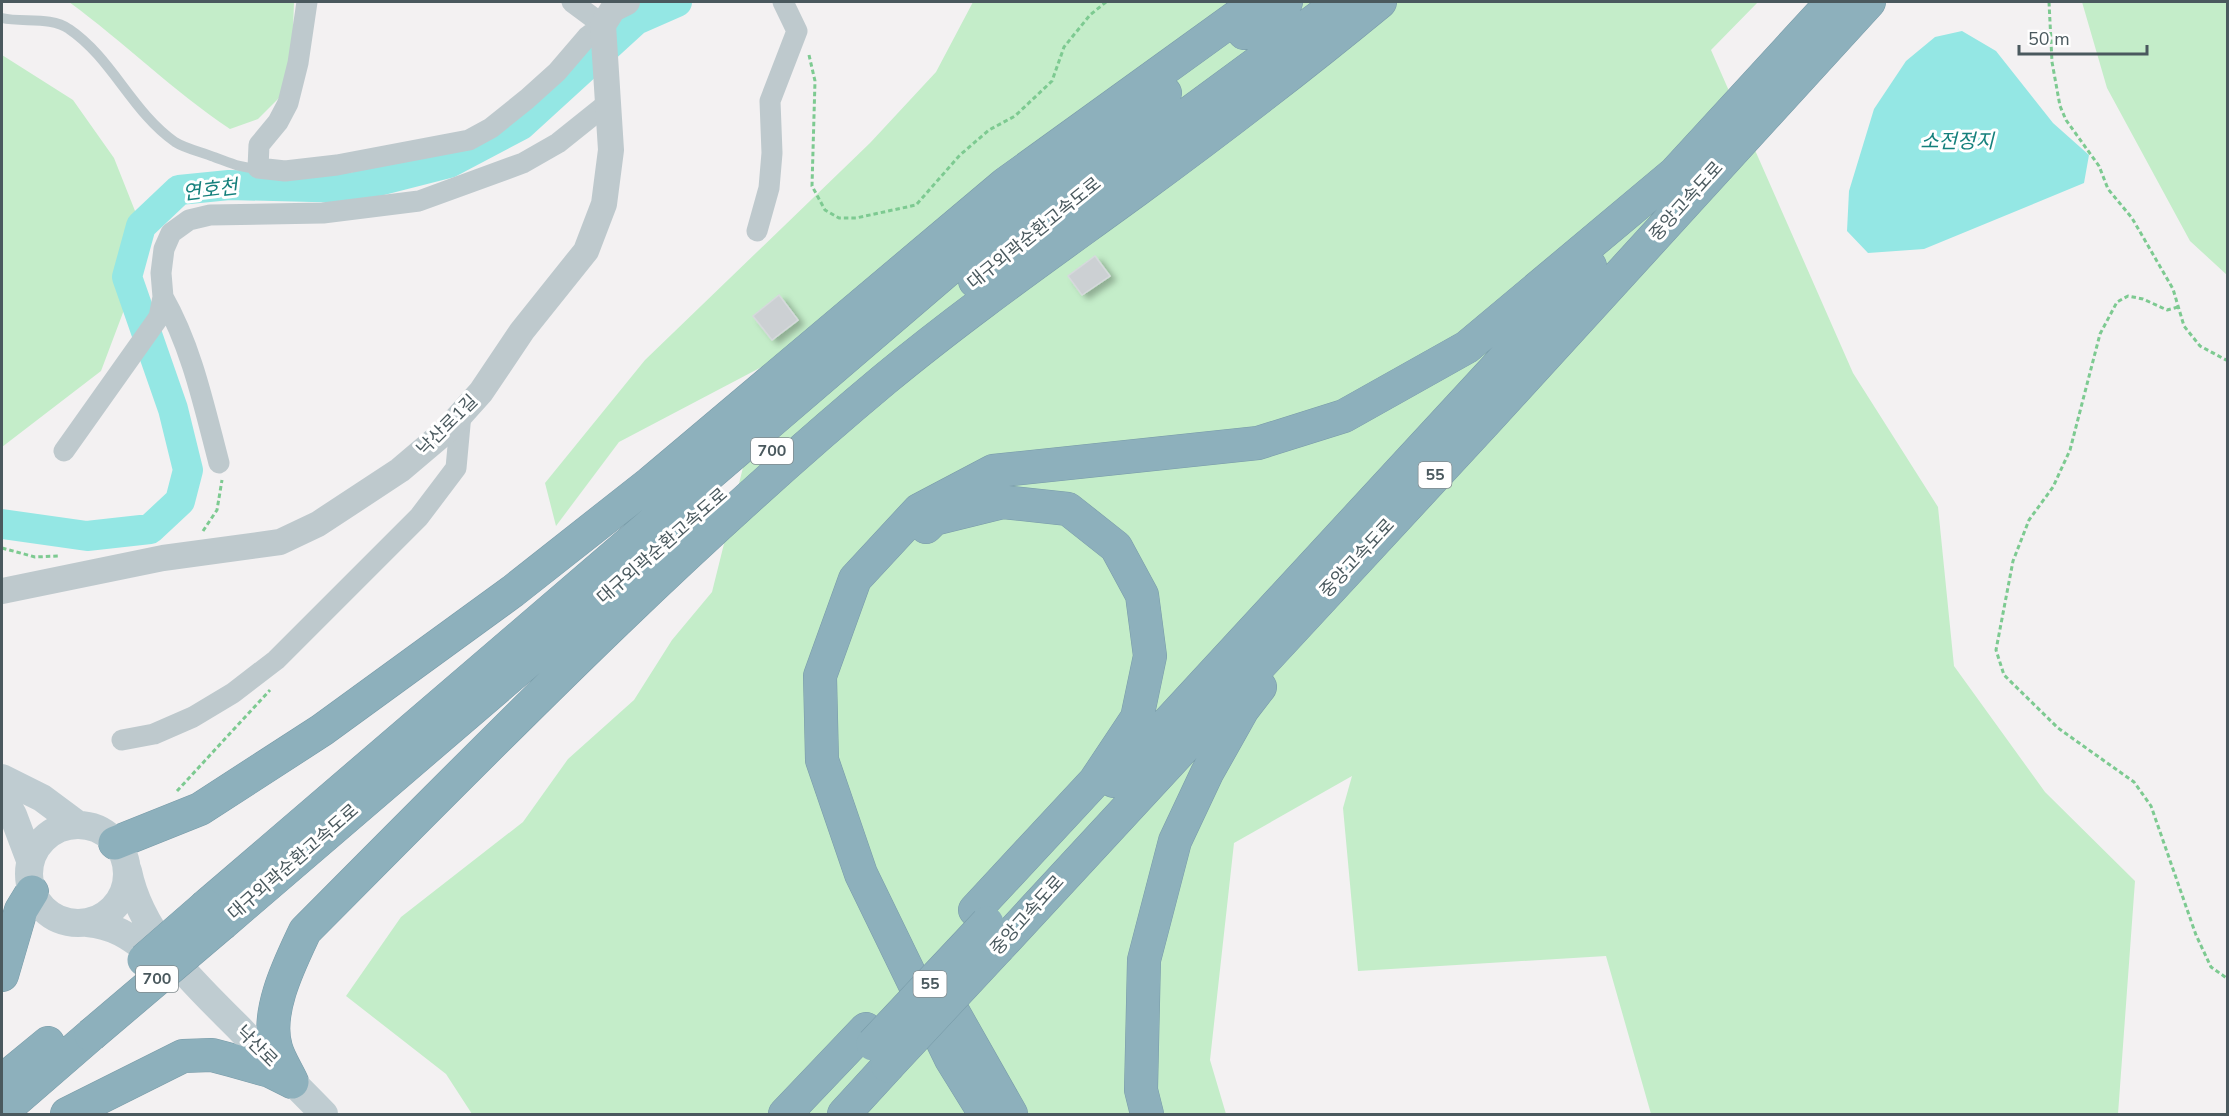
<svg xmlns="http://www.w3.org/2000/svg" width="2229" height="1116" viewBox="0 0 2229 1116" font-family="'Nunito Sans','Noto Sans KR',sans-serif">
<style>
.green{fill:#c4edc9}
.water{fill:#94e7e4}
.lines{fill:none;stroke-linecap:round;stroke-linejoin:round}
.river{stroke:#94e7e4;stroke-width:30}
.building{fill:#ccd0d3;stroke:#d6d9dc;stroke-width:1.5;filter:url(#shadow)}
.motorway-casing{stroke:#789ba8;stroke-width:34}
.path{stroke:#7dca91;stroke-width:3;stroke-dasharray:4.5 3;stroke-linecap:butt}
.service{stroke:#bec9cd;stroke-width:10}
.minor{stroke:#bec9cd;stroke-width:21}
.tertiary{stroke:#bec9cd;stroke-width:26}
.secondary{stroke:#bfccd1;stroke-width:28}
.motorway{stroke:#8db0bc;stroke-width:33}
.motorway-bridge-casing{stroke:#789ba8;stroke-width:34;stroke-linecap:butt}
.motorway-bridge{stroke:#8db0bc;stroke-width:33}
.labels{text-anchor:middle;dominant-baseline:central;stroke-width:6;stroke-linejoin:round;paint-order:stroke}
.shield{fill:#fff;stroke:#808b8e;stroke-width:1.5}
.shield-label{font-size:16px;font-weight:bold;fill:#4a595e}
.street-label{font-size:18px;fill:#4a595e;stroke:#fff}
.water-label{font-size:20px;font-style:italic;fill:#15807c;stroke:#fff}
</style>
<defs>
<filter id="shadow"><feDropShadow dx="6" dy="4" stdDeviation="3" flood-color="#0004"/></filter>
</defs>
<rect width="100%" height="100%" fill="#f3f1f2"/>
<path class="green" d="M69 2H294L291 86 258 119 230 129C173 91 124 42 69 2Z
M973 2H1758L1711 50 1853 373 1938 507 1954 666 2045 792 2135 881 2118 1114H1651L1606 956 1358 971 1343 808 1352 776 1234 843 1210 1060 1226 1114H472L446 1074 346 996 401 917 523 822 568 759 634 700 672 640 712 592 769 363 619 442 556 526 545 483 645 360 870 143 936 72Z
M2082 2H2227V275L2190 241 2107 88Z
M2 55 73 100 114 158 141 226 127 302 101 371 2 447Z"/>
<path class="water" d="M1962 31 1996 51 2053 123 2089 155 2084 183 1924 249 1868 253 1847 231 1849 191 1874 109 1906 61 1935 37Z"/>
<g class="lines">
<path class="river" d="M2 524 87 536 150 529 180 501 188 470 173 409 127 277 141 226 179 190 229 185 351 188 449 163 521 125 636 20 677 2"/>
</g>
<path class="building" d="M1095 256 1110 276 1082 295 1068 276Z
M779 295 798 320 772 340 753 316Z"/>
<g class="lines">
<g class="motorway-casing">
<path id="motorway" d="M1244 33 1286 2
M1661 188 1832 2
M975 281 1109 172 1340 2
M926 527 934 519 1003 502 1068 509 1116 547 1142 595 1150 656 1137 718 1095 781 975 910
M1114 781 1590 266
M115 843 200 809 322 730 513 591 650 483 1005 184 1257 2
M206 906 978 244 1165 93
M223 923 709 506
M999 947 1487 420 1869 2
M2 975 21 910 32 892
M947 1001 1011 1114
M2 1081 48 1043
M292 1082C287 1071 279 1059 276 1048 265 1012 290 963 305 931 493 742 680 550 885 379 966 312 1052 252 1137 190 1219 130 1301 67 1380 2
M2 1112 91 1035
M67 1114 183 1056 212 1055 231 1060 270 1071 292 1082
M785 1114 866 1029
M844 1114 888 1066
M985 1114 951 1059 861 874 822 760 820 676 855 579 919 510 993 471 1258 443 1344 416 1467 347 1676 172
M1147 1114 1141 1090 1144 960 1175 841 1207 773 1243 709 1260 687"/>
</g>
<path class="path" d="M2049 2 2052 62 2060 106 2066 120 2099 166 2108 189 2132 218 2173 289 2184 326 2200 346 2228 361
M809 55 815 81 812 186 825 210 839 218H856L916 205 960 155 989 130 1015 116 1052 81 1064 47 1090 15 1106 2
M2178 307 2167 310 2143 299 2128 296 2117 302 2100 334 2070 450 2053 487 2029 520 2013 561 1996 650 2004 675 2058 728 2134 782 2151 806 2196 935 2211 967 2228 979
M203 531 217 510 222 480
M2 548 35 557 58 556
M177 791 270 690"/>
<path class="service" d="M2 18C22 23 51 16 69 29 112 58 132 112 175 142 186 149 202 152 214 157 228 162 242 169 258 168"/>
<path class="minor" d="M307 2 298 63 288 103 278 122 259 145 258 168 285 171 337 165 469 140 491 128 527 99 557 72 587 37 603 25 572 2
M757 231 769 188 772 153 770 101 797 31 783 2
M163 297C192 348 204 406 219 463
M64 451 159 317 163 297 161 273 164 249 171 233 189 220 210 215 323 213 419 201 523 163 558 143 608 103
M122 740 154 734 193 717 233 693 276 660 419 517 456 468 461 414"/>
<path class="tertiary" d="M2 591 163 558 280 542 318 524 400 470 446 431 481 392 522 331 586 251 604 204 611 150 603 25 613 9 627 2"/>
<path class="secondary" d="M2 778 42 798 77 824
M2 795 13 815 30 860
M29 874a49 49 0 1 1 98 0a49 49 0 1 1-98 0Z
M128 871C141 935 193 982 237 1026 266 1056 296 1085 324 1114
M87 923C124 926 140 947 170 966"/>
<use href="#motorway" class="motorway"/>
<g class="motorway-bridge-casing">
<path id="motorway-bridge" d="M144 960 206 906
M91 1035 223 923
M873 1044 987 923
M888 1066 999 947"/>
</g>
<use href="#motorway-bridge" class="motorway-bridge"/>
</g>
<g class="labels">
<g class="shield">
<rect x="751" y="438" width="42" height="26" rx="4.5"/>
<rect x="1418.5" y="462" width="33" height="26" rx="4.5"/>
<rect x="136" y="966" width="42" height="26" rx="4.5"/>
<rect x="913.5" y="971" width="33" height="26" rx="4.5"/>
</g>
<g class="shield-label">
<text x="772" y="451">700</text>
<text x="1435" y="475">55</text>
<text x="157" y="979">700</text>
<text x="930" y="984">55</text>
</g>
<g class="street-label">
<text transform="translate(1686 201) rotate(-48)">중앙고속도로</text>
<text transform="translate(1034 233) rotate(-39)">대구외곽순환고속도로</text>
<text transform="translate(447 425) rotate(-45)">낙산로1길</text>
<text transform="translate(662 546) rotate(-41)">대구외곽순환고속도로</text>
<text transform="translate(1357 558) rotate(-47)">중앙고속도로</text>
<text transform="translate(293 862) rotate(-41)">대구외곽순환고속도로</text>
<text transform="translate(1027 915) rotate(-48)">중앙고속도로</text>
<text transform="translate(257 1046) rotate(45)">낙산로</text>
</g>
<g class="water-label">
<text x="1957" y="141">소전정지</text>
<text transform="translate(210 190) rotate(-7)">연호천</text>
</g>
</g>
<rect width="2229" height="1116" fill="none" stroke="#4a595e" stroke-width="6"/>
<path d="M2019 45v9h128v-9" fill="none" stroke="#4a595e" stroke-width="3"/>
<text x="2028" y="45" font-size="18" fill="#4a595e" stroke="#ffffff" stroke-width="4.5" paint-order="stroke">50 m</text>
</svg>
